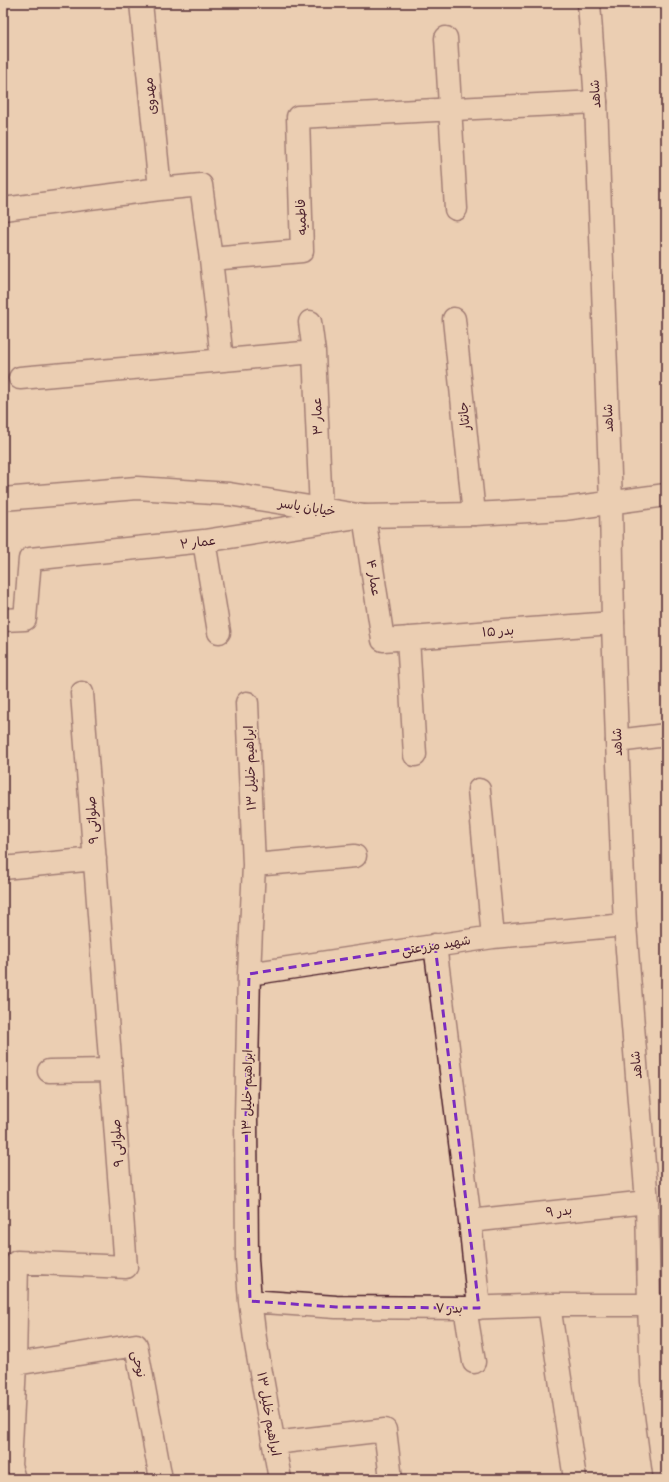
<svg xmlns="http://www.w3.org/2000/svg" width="669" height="1482" viewBox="0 0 669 1482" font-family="Itim,'Playpen Sans Arabic',sans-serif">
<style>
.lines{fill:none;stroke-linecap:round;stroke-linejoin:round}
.minor-casing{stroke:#4a1f2b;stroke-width:25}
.tertiary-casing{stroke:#4a1f2b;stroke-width:25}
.minor{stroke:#ebceb2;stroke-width:22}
.tertiary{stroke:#ebceb2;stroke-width:22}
.marked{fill:none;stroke:#7b2cbf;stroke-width:3;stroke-dasharray:8 5;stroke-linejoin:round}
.labels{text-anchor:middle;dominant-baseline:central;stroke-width:3.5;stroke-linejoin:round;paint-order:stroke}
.street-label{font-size:13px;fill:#4a1f2b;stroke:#ebceb2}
</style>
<rect width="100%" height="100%" fill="#ebceb2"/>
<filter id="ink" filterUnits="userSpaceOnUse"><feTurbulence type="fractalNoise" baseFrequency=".025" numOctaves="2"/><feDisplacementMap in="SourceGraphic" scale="8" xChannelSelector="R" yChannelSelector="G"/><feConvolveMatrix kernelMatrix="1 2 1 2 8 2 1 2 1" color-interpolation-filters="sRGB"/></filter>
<g filter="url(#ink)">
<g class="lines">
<g class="minor-casing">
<path id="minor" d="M141 3 160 189
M446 38 456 209
M3 209 160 189 201 185 211 259 222 360
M211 259 302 251 298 117 596 102
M454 319 474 514
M310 322 314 352 321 510
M20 378 314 352
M204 541 219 632
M3 620 25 619 30 559 204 541 364 516 383 640 613 623
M408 638 415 755
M247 703 254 865 249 974 246 1118 247 1259 250 1301 255 1339 280 1479
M617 741 666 735
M479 790 493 937
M254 865 355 856
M3 868 95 859
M435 945 470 1221 479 1308
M249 974 493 937 625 925
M49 1071 111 1070
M470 1221 647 1202
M250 1301 336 1307 465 1308 549 1305H666
M549 1305 575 1479
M465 1308 474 1362
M15 1364 136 1345 161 1479
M274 1443 385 1430 391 1479
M14 1479 10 1466 15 1364 17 1262 126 1267 82 693"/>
</g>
<g class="tertiary-casing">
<path id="tertiary" d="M589 3 596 102 611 502 613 623 617 741 625 925 647 1202 649 1305 652 1381 665 1479
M3 499 137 488 229 494 364 516 474 514 564 509 666 495"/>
</g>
<use href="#minor" class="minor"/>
<use href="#tertiary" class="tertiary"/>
</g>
</g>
<path d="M0 0H669V1482H0ZM435 945 479 1308 336 1307 250 1301 246 1118 249 974Z" fill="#ebceb2" fill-opacity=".55" fill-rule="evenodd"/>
<path class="marked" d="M435 945 479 1308 336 1307 250 1301 246 1118 249 974Z"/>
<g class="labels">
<g class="street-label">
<text transform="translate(595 94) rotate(-94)">شاهد</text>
<text transform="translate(150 96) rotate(-96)">مهدوی</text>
<text transform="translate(301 217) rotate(-92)">فاطمیه</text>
<text transform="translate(317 416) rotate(-92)">عمار ۳</text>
<text transform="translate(464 416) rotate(-96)">جانثار</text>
<text transform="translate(608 418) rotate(-92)">شاهد</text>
<text transform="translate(307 507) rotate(9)">خیابان یاسر</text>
<text transform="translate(198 542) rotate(-7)">عمار ۲</text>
<text transform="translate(374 578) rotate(81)">عمار ۴</text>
<text transform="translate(498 631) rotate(-4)">بدر ۱۵</text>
<text transform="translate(617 742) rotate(-92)">شاهد</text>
<text transform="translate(250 768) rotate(-92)">ابراهیم خلیل ۱۳</text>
<text transform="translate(92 820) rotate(-94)">صلواتی ۹</text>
<text transform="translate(436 945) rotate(-9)">شهید مزرعتی</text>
<text transform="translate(636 1065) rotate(-95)">شاهد</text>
<text transform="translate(247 1092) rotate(-89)">ابراهیم خلیل ۱۳</text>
<text transform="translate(117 1143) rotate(-94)">صلواتی ۹</text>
<text transform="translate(559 1211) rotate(-6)">بدر ۹</text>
<text transform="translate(449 1308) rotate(1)">بدر ۷</text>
<text transform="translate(139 1364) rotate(78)">نوحی</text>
<text transform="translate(269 1414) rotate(80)">ابراهیم خلیل ۱۳</text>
</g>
</g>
<rect width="669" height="1482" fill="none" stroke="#ebceb2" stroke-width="16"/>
<rect x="8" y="8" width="653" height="1466" fill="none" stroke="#4a1f2b" stroke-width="1.5" filter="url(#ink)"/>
</svg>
